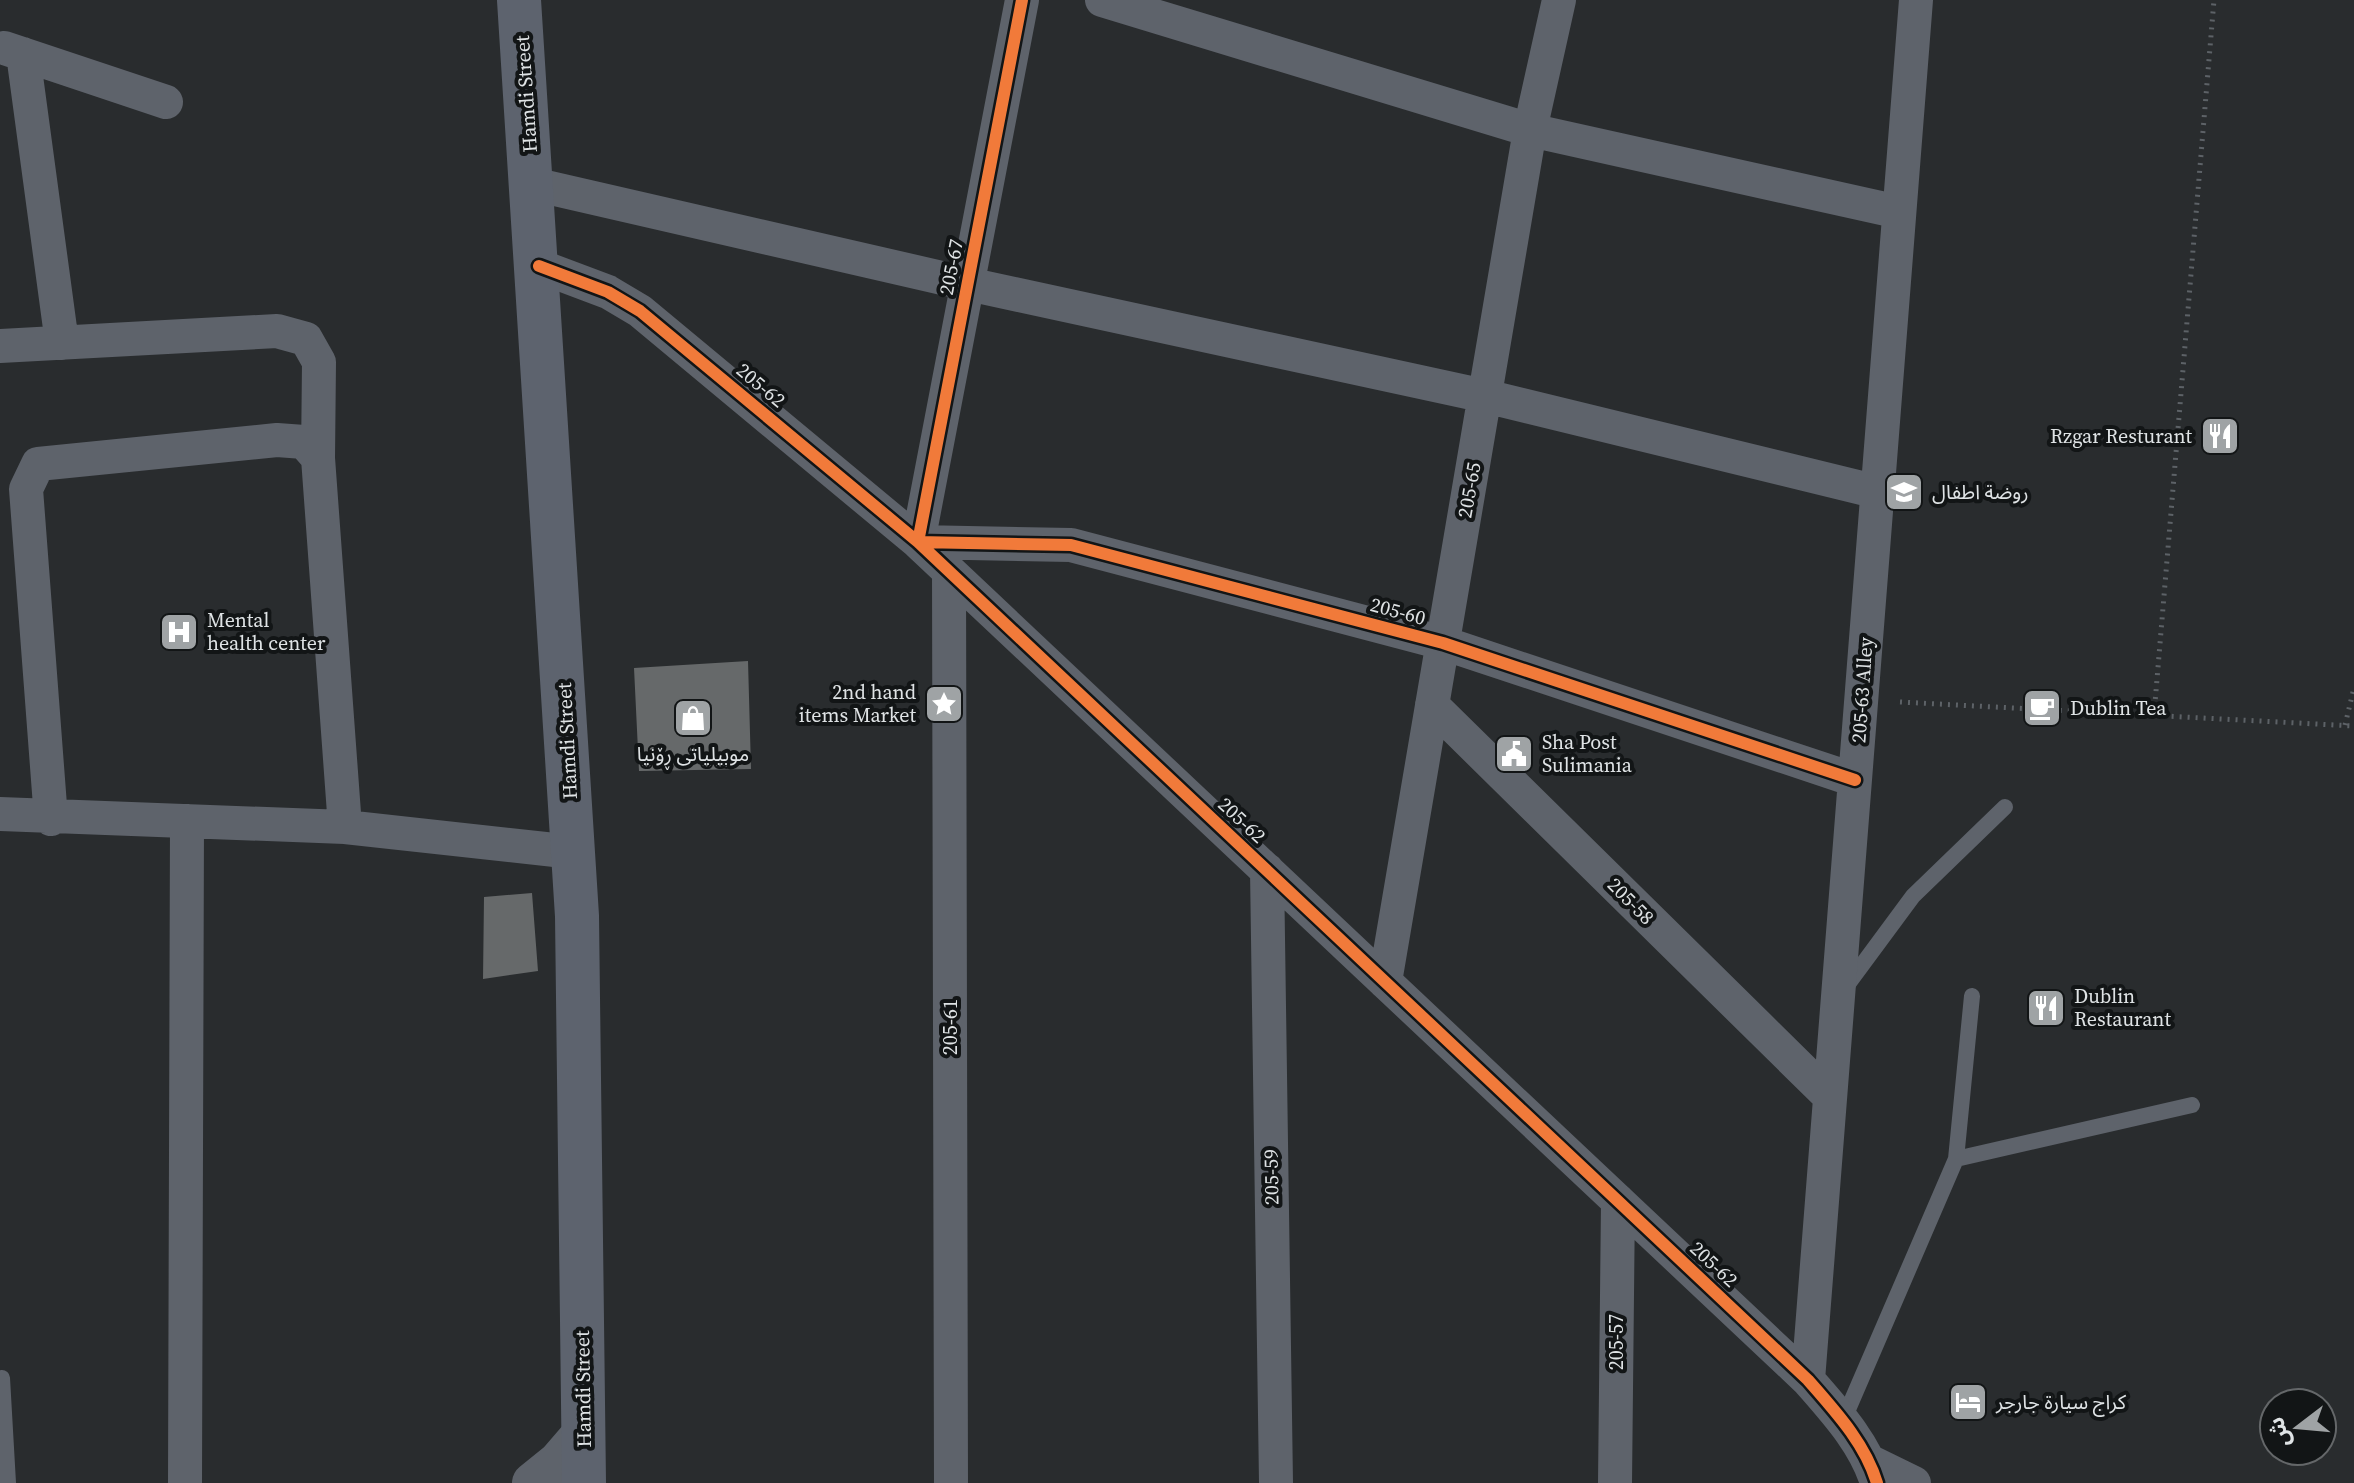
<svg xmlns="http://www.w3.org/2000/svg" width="2354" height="1483" viewBox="0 0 2354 1483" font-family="'Source Serif 4','Noto Sans Arabic',serif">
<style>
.building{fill:#66696a}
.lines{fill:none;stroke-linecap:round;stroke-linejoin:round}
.path{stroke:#5d6267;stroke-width:5;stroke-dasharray:2 6;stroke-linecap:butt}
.service{stroke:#5e636b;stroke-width:16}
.minor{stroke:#5e636b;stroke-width:34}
.tertiary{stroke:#5e636b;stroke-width:42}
.primary{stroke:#5d636e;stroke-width:44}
.cycleway-casing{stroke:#121516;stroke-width:17}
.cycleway{stroke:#f17a3a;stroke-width:12}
.labels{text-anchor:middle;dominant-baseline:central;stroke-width:8;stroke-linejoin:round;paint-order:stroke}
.street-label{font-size:20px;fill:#dfe3e5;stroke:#121516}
.poi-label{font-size:20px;fill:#dfe3e5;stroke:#121516;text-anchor:start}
</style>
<rect width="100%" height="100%" fill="#292c2e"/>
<path class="building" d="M748 661 751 769 639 771 634 668Z
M532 893 538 971 483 979 484 897Z"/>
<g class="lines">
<path class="path" d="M1900 702 2354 726
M2154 715 2214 0
M2345 725 2354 688"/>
<path class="service" d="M1845 988 1913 896 2005 807
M1956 1159 2192 1105
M2 1378 8 1483
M1843 1421 1956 1159 1972 996"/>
<path class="minor" d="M1022 0 918 542 1071 545 1443 643 1855 780
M1102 0 1530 130 1899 212
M4 48 166 102
M23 54 62 343
M533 184 968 284 1485 396 1878 492
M539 266 608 292 640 311 918 542 1808 1380C1835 1411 1865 1443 1877 1483
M0 346 277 331 306 339 319 362 318 458
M949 572 951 1483
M1432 705 1830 1097
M0 814 345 827 573 852
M51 819 26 489 38 464 277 440 304 442 318 458 345 827
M1267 870 1276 1483
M1385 982 1530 130 1559 0
M1808 1380 1916 0
M1871 1462 1914 1483
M185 1483 187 821
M1615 1483 1618 1201"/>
<path class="tertiary" d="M533 1483 559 1462 584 1433"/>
<path class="primary" d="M519 0 577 916 584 1483"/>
<g class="cycleway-casing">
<path id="cycleway" d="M1022 0 918 542 1071 545 1443 643 1855 780
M539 266 608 292 640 311 918 542 1808 1380C1835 1411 1865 1443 1877 1483"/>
</g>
<use href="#cycleway" class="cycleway"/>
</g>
<defs>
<g id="restaurant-square" transform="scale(2)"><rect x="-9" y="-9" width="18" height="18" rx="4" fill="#9fa3a5" stroke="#121516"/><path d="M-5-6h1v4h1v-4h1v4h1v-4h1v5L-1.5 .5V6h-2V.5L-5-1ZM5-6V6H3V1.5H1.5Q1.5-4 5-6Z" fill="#fff"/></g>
<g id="school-square" transform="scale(2)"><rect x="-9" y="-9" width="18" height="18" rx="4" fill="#9fa3a5" stroke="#121516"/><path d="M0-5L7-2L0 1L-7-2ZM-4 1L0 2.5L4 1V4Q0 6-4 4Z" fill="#fff"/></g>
<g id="hospital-square" transform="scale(2)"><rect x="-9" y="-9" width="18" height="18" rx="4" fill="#9fa3a5" stroke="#121516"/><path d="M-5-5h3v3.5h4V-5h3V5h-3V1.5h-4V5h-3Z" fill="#fff"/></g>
<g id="sight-square" transform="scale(2)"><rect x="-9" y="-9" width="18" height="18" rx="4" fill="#9fa3a5" stroke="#121516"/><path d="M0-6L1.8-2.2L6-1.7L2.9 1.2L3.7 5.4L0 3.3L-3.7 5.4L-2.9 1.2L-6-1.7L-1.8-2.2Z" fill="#fff"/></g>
<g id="cafe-square" transform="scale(2)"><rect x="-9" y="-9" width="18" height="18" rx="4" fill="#9fa3a5" stroke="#121516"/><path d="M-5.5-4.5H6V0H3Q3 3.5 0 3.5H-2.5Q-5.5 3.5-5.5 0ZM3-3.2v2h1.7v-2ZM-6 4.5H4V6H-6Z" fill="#fff"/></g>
<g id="shop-square" transform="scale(2)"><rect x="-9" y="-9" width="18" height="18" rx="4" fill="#9fa3a5" stroke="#121516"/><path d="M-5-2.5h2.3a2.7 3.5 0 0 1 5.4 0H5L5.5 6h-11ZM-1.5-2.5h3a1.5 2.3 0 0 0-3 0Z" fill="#fff"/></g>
<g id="civic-square" transform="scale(2)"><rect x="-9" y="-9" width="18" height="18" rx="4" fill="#9fa3a5" stroke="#121516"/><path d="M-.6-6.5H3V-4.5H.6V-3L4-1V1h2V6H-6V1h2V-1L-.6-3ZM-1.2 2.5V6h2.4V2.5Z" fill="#fff"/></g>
<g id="hotel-square" transform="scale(2)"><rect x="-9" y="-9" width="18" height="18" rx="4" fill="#9fa3a5" stroke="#121516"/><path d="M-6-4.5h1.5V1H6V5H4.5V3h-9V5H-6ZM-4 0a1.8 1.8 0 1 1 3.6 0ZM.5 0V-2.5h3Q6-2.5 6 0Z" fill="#fff"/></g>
</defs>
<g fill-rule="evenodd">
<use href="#restaurant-square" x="2220" y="436"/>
<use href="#school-square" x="1904" y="492"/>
<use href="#hospital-square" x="179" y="632"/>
<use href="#sight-square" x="944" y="704"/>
<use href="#cafe-square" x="2042" y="708"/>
<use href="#shop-square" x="693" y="718"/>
<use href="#civic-square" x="1514" y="754"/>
<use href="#restaurant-square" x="2046" y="1008"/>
<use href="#hotel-square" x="1968" y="1402"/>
</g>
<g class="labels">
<g class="street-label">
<text transform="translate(526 94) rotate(-94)">Hamdi Street</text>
<text transform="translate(951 267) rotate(-79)">205-67</text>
<text transform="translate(761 385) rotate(40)">205-62</text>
<text transform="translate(1469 490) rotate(-80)">205-65</text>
<text transform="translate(1398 611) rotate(15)">205-60</text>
<text transform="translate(1862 690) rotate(-86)">205-63 Alley</text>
<text transform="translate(567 741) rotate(-93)">Hamdi Street</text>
<text transform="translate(1242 820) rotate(43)">205-62</text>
<text transform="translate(1631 901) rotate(45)">205-58</text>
<text transform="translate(950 1027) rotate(-90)">205-61</text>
<text transform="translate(1271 1177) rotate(-91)">205-59</text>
<text transform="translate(1714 1264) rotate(43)">205-62</text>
<text transform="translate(1616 1342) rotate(-90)">205-57</text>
<text transform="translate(583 1389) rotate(-91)">Hamdi Street</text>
</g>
<g class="poi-label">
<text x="2192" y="436" text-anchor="end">Rzgar Resturant</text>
<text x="1932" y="492">روضة اطفال</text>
<text x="207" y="620">Mental<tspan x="207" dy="23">health center</tspan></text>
<text x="916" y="692" text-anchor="end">2nd hand<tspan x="916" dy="23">items Market</tspan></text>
<text x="2070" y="708">Dublin Tea</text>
<text x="1542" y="742">Sha Post<tspan x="1542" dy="23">Sulimania</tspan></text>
<text x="693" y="754" text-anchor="middle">موبیلیاتی ڕۆنیا</text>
<text x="2074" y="996">Dublin<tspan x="2074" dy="23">Restaurant</tspan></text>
<text x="1996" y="1402">كراج سيارة جارجر</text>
</g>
</g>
<g transform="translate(2298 1427) rotate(254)"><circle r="38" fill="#121516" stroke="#646769" stroke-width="2"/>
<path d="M0-6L14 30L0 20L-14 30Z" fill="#9fa3a5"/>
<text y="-12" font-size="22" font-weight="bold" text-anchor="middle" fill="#dfe3e5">ش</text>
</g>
</svg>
